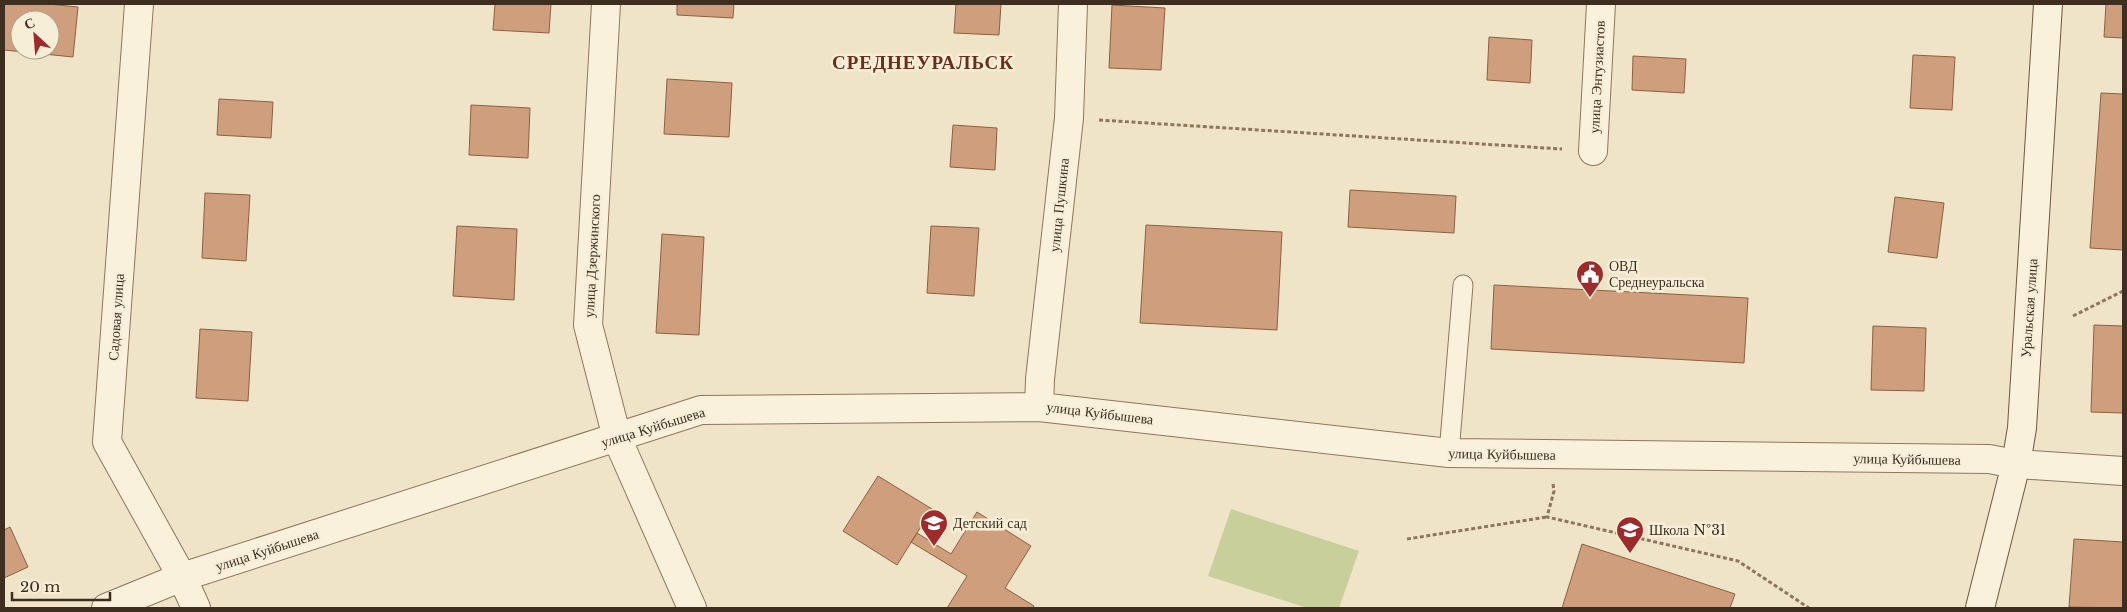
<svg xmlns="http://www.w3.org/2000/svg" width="2127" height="612" viewBox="0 0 2127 612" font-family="'Libre Baskerville',serif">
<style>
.green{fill:#c9cf9b}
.building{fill:#cf9f7d;stroke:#8d5f41;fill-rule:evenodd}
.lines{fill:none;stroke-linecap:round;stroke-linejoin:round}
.lane-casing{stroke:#8d765c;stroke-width:21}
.street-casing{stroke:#8d765c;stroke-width:30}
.secondary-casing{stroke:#6f573f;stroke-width:30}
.path{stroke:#8d765c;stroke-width:3;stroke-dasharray:4 2.5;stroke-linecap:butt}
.lane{stroke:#faf1dc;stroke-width:19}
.street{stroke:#faf1dc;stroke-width:28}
.secondary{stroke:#faf1dc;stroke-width:28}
.labels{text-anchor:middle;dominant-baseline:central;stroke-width:5;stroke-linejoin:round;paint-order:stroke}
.street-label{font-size:14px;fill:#3d2e20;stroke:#f7eed8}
.poi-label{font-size:14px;fill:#3d2e20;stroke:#f7eed8;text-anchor:start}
.district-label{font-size:19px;font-weight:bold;letter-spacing:1px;fill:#6b2e1e;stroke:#f7eed8}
</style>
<rect width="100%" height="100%" fill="#f0e4c8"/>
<path class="green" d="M1231 509 1359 551 1339 608H1307L1208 576Z"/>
<path class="building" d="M4 4H48L78 7 73 57 4 50ZM20 20H50V50H20Z
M495 4H551L549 33 493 30Z
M677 4H734L733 18 677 15Z
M956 4H1001L999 35 954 33Z
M2106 4H2123V38L2104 37Z
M1112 5 1165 8 1161 70 1109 68Z
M1489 37 1532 40 1530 83 1487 80Z
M1913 55 1955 57 1952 110 1910 108Z
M1633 56 1686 59 1684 93 1632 90Z
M667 79 732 83 729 137 664 134Z
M2101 93 2123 94V250L2090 248Z
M219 99 273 102 271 138 217 135Z
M471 105 530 108 528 158 469 155Z
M953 125 997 128 995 170 950 167Z
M1350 190 1456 196 1454 233 1348 227Z
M205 193 250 195 246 261 202 258Z
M1895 197 1944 203 1937 258 1888 252Z
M1146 225 1282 232 1277 330 1140 323Z
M457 226 517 229 514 300 453 296Z
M931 226 979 228 974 296 927 293Z
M662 234 704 237 699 335 656 333Z
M1494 285 1748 298 1744 363 1491 349Z
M2094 325 2123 326V413L2091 412Z
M1873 326 1926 328 1924 391 1871 390Z
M200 329 252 332 248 401 196 398Z
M878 476 932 509 897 565 843 531Z
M977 512 1031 546 1005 588 1034 606 1033 608H947L967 576 911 542 917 533 951 554Z
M10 527 28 567 4 578V530Z
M2074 539 2123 542V608L2069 607Z
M1582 544 1735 594 1730 608H1562Z"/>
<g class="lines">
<g class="lane-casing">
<path id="lane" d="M1449 453 1463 285"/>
</g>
<g class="street-casing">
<path id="street" d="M139 4 107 442 182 577 196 608
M606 4 588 325 617 438 692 608
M1593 151 1601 4
M1039 407 1040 379 1069 118 1073 4
M106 608 182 577 701 410 1039 407 1449 453 1989 459 2016 464 2123 471"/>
</g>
<g class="secondary-casing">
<path id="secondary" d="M1980 608 2016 464 2022 428 2048 4"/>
</g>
<path class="path" d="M1099 120 1562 149
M2073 316 2123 291
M1553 484 1554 491 1547 517 1738 561 1809 608
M1407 539 1547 517"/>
<use href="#lane" class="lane"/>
<use href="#street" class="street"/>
<use href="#secondary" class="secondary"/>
</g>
<defs>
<g id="civic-pin" transform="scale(1.4375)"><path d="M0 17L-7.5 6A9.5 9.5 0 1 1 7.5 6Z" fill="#9e2a2b" stroke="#f7eed8"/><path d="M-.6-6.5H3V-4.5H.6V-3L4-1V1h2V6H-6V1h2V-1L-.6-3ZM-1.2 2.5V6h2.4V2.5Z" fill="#fff"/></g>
<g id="school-pin" transform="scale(1.4375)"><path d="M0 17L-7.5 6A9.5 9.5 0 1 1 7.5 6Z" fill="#9e2a2b" stroke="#f7eed8"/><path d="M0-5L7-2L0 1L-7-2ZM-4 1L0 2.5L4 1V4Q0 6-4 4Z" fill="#fff"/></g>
</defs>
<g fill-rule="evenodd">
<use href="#civic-pin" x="1590" y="274"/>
<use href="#school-pin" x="934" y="523"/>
<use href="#school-pin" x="1630" y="530"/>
</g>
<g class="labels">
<g class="street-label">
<text transform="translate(1597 77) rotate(-87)">улица Энтузиастов</text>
<text transform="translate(1059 205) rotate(-84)">улица Пушкина</text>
<text transform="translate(592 256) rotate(-87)">улица Дзержинского</text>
<text transform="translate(2029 308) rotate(-86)">Уральская улица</text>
<text transform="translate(116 317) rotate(-86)">Садовая улица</text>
<text transform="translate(1100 413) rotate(7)">улица Куйбышева</text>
<text transform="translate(653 427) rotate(-17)">улица Куйбышева</text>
<text transform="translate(1502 454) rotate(1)">улица Куйбышева</text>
<text transform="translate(1907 459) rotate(1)">улица Куйбышева</text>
<text transform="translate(267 550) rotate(-18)">улица Куйбышева</text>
</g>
<g class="poi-label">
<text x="1609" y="266">ОВД<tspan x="1609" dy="16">Среднеуральска</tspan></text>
<text x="953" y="523">Детский сад</text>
<text x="1649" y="530">Школа №31</text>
</g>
<g class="district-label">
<text x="923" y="62">СРЕДНЕУРАЛЬСК</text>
</g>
</g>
<rect width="2127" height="612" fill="none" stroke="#3d2e20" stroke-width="10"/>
<g transform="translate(35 35) rotate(334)"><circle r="24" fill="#f7eed8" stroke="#ada18e"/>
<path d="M0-4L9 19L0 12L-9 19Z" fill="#9e2a2b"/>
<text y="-8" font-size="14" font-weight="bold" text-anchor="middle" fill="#3d2e20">С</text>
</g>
<path d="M12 592v8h98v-8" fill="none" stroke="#3d2e20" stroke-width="2.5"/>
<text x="20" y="592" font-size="15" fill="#3d2e20" stroke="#f7eed8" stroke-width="4" paint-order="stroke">20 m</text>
</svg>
